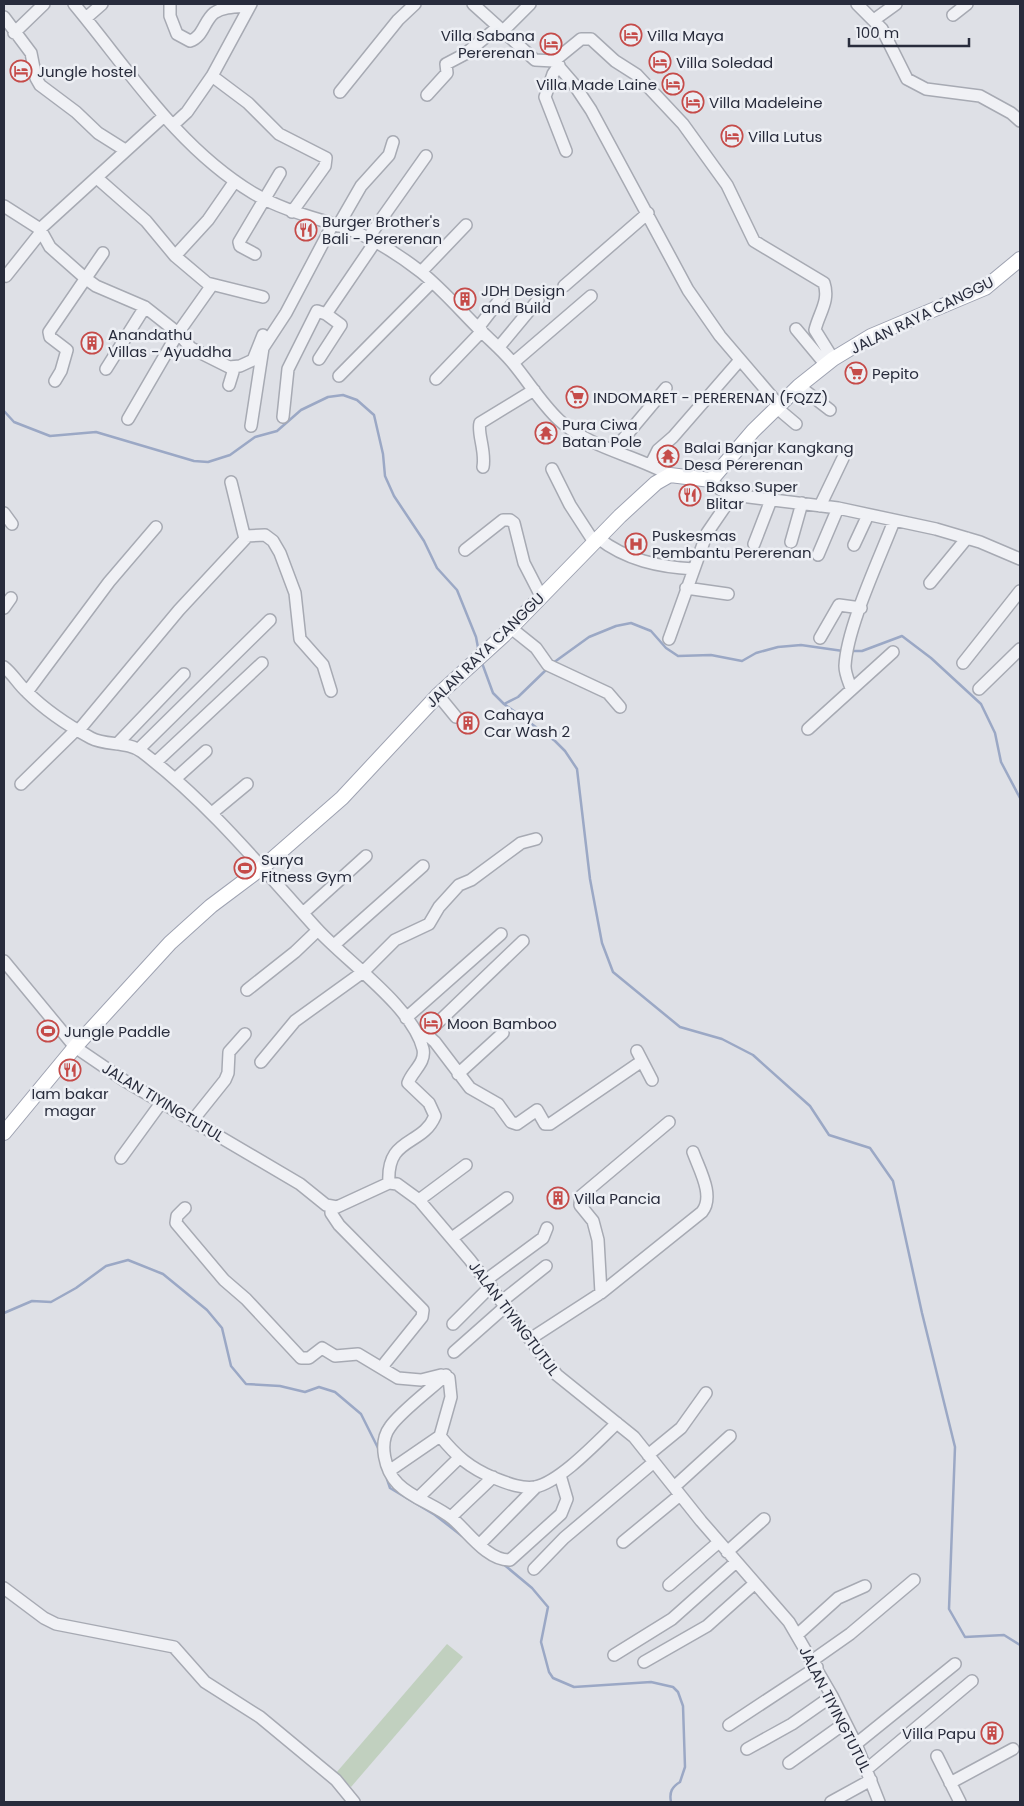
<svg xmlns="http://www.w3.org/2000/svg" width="1024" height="1806" viewBox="0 0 1024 1806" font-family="Poppins,sans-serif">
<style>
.green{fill:#c1d0bf}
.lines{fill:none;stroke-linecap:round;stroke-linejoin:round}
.stream{stroke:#9ba8c5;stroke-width:2.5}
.minor-casing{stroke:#a7aab3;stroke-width:14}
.major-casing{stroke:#9ea2b1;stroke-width:16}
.minor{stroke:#f0f1f5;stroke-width:11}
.major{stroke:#fff;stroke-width:14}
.labels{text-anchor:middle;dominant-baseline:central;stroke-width:5;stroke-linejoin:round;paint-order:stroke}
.poi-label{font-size:15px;fill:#282c3c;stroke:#edeff4;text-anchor:start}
.street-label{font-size:15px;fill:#282c3c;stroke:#edeff4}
</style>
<rect width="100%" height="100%" fill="#dee0e6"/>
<path class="green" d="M447 1644 463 1657 351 1787 336 1773Z"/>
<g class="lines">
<path class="stream" d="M4 411 14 422 50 436 96 432 194 461 208 462 230 455 255 437 277 431 301 410 328 397 343 395 357 400 374 415 383 454 385 476 394 496 424 541 437 568 457 590 476 637 479 653
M851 651H862L902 636 931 658 981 704 995 733 1001 762 1020 798
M482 663 493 693 504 704 555 741 565 751 577 769 590 879 602 943 613 972 680 1027 722 1039 753 1055 810 1106 829 1135 870 1148 893 1181 922 1313 955 1447 949 1609 965 1637 1004 1635 1020 1645
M553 663 589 637 616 626 631 623 651 631 666 648 678 656 711 655 742 661 756 653 778 647 801 645 843 651
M504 704 518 697 547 669
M4 1313 32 1301 51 1302 76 1288 106 1266 128 1260 163 1274 207 1310 222 1328 231 1366 246 1384 280 1386 305 1392 319 1387 335 1392 361 1414 380 1452
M387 1479 390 1488 435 1515 462 1536
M502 1563 532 1588 548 1607 541 1642 549 1672 553 1678 574 1687 651 1682 673 1687 678 1692 683 1706 685 1767 680 1782C672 1787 669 1792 671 1802"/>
<g class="minor-casing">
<path id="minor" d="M74 4C129 70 177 147 253 193 282 210 312 217 343 227 371 237 398 254 421 272 442 289 460 310 479 329 490 340 502 350 512 362 528 381 541 403 559 420 589 448 635 455 670 475
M170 4V16L177 34 190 41C203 37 204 21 214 13 224 6 238 7 250 6
M473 4 535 60 554 61 573 83 591 110 688 290 720 336 779 405
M857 4 882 29 907 79 926 89 980 96 1011 113 1020 121
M953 15 967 4
M4 17 31 53 36 78 40 85 76 112 98 133 125 150
M878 17 896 4
M86 18 102 4
M504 30 530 4
M14 33 44 4
M554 61 581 39H591L615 61 637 75 683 124 727 185 754 241 824 283C830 301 819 313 815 330L833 359
M559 65 553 74 545 97 566 151
M212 76 251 4
M340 92 398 20 415 4
M427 95 447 73 446 64 465 54 498 27
M173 125 187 112 212 76 248 103 279 134 326 158 325 166 292 212
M97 178 146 221 175 256 207 283 263 297
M4 206 40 229 50 247 85 278 96 286 145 307 178 333 191 348 231 368 233 372 229 385
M338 226 361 186 389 155 393 142
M40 229 164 116
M368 238 426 156
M255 254 240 246 239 242 280 173
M175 256 208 220 235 181
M421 272 466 225
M4 275 6 276 41 232
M564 286 648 213
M478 328 504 294
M796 329 826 365
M499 347 538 300
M319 359 341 325 326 314 375 242
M513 363 591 296
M229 367 240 366 253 360 263 335
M106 369 145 307
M339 376 432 282
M436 379 482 331
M55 381 61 371 67 350 50 337 49 332 103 253
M799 386 830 410
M777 408 796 424
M283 417 288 369 317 311 326 314
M128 419 178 333 212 285
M251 426 263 348 286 313 333 224
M614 450 666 388
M651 464 658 450 673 437 740 360
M483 467C486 451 477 433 480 423L534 390
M552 469 570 505 594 542
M711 480 721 490 733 495 838 508 936 529 980 542 1020 559
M820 506 843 458
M4 513 12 524
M246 536 265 535 273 541 280 553 295 593 300 639 323 665 331 691
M598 538C626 560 659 567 694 569
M791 542 802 503
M754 544 771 500
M854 545 868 515
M465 550 503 520H510L514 523 524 563 541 596
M818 555 838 508
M930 583 967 538
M686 588 728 594
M4 608 11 598
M511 628 536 648 548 665 608 693 620 707
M820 638 839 605 861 608
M669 639 707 533 733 495
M963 663 1020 591
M4 667C13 674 18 684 27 692 45 710 69 726 91 738 106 746 128 741 142 752 209 803 261 867 317 929 346 961 413 1007 423 1049 426 1063 412 1071 408 1083L429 1103 435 1116C422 1147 386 1136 389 1183
M851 688C849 682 845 674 845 666 847 627 879 560 894 521
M979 689 1020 649
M27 692 109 582 156 527
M438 695 456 717
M808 729 893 652
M79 730 179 610 245 539 231 482
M117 744 184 674
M139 749 270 620
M156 762 262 663
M175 779 206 751
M21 784 77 729
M212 813 247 784
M303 913 366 856
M334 945 423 866
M4 961 75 1047 125 1081 300 1184 326 1205 337 1207 389 1183 397 1184 419 1200 470 1260 557 1375 634 1437 701 1521 789 1622 832 1696 856 1744 879 1802
M247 990 295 952 318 930
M406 1018 501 934
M426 1034 523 941
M419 1037 426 1034 435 1042 470 1088 498 1104 511 1122 517 1124 537 1110 545 1124H550L642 1061
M637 1051 652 1080
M261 1062 295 1021 363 972 395 940 429 924 439 907 459 885 471 880 521 843 536 839
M458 1074 503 1033
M193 1120 225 1080 228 1073 229 1052 245 1034
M121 1158 161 1103
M419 1200 466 1165
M331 1207V1213L339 1225 423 1310 422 1317 385 1363
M185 1208 177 1216 176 1223 224 1280 246 1299 301 1358H309L322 1348 335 1356 358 1354 398 1378 421 1380 441 1375 449 1378 451 1397 440 1436C456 1456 470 1468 494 1478 507 1483 521 1489 535 1487 560 1482 598 1441 617 1423
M452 1238 507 1198
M486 1280 543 1238 547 1228
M601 1293 598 1240 593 1221 580 1205 581 1196 669 1122
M502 1301 546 1266
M453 1324 491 1286
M530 1339 601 1293 702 1212C715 1196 699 1169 693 1152
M454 1352 506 1306
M446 1375C431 1389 400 1412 390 1427 378 1443 385 1471 398 1484 413 1499 436 1505 453 1519 468 1532 488 1561 510 1560L561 1514 567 1499 560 1475
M648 1455 681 1428 706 1393
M389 1471 440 1436
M674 1487 730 1436
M419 1497 459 1458
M451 1517 493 1477
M623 1542 680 1495
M480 1544 536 1487
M727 1552 764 1519
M534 1569 564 1538 654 1462
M669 1585 719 1542
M4 1588 44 1618 56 1624 174 1647 205 1682 260 1717 336 1780 354 1802
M797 1635 838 1598 865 1586
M614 1655 672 1619 736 1562
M813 1660 850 1634 914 1580
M644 1662 707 1626 754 1584
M729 1725 817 1667
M856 1744 955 1664
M747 1749 792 1724 832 1696
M937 1756 960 1802
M789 1763 845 1723
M867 1769 972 1681
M950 1783 1013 1749
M831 1802 871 1780"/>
</g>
<g class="major-casing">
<path id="major" d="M4 1133 75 1047 170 943 211 906 263 867 342 798 438 695 504 635 620 516 656 483 670 475 711 480 753 431 799 386 833 359 871 336 985 288 1020 259"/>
</g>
<use href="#minor" class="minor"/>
<use href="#major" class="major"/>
</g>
<defs>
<g id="hotel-ring" transform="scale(1.125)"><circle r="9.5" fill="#edeff4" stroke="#c54b49" stroke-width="1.5"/><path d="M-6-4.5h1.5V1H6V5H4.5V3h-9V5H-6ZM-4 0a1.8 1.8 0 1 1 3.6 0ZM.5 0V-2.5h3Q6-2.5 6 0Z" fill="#c54b49"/></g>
<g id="restaurant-ring" transform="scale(1.125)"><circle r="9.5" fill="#edeff4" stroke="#c54b49" stroke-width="1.5"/><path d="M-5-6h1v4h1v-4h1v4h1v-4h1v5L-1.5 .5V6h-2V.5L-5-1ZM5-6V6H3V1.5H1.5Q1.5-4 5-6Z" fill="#c54b49"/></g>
<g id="building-ring" transform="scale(1.125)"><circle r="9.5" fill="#edeff4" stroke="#c54b49" stroke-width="1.5"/><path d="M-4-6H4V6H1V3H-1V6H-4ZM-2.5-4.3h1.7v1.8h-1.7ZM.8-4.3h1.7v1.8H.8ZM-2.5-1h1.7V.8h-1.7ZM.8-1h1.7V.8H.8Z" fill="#c54b49"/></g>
<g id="supermarket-ring" transform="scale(1.125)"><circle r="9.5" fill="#edeff4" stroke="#c54b49" stroke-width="1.5"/><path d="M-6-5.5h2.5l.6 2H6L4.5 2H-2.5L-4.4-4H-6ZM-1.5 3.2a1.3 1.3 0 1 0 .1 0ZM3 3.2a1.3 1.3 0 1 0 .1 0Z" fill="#c54b49"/></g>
<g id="temple-ring" transform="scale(1.125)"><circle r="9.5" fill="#edeff4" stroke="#c54b49" stroke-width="1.5"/><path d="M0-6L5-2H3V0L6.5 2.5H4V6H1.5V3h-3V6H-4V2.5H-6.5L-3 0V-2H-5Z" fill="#c54b49"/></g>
<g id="hospital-ring" transform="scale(1.125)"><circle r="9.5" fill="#edeff4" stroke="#c54b49" stroke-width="1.5"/><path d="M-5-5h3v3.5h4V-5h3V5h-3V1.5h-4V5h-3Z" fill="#c54b49"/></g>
<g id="stadium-ring" transform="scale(1.125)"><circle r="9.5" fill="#edeff4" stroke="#c54b49" stroke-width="1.5"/><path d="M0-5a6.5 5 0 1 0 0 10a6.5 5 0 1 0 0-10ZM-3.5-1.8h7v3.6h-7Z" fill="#c54b49"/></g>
</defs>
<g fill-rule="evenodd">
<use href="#hotel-ring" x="631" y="35"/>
<use href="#hotel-ring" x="551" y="44"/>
<use href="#hotel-ring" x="660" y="62"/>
<use href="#hotel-ring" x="21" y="71"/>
<use href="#hotel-ring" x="673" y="84"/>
<use href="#hotel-ring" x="693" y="102"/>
<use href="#hotel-ring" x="732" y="136"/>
<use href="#restaurant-ring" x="306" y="230"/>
<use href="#building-ring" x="465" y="299"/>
<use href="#building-ring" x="92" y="343"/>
<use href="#supermarket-ring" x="856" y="373"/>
<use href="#supermarket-ring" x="577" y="397"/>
<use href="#temple-ring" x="546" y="433"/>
<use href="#temple-ring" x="668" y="456"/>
<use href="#restaurant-ring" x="690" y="495"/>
<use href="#hospital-ring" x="636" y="544"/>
<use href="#building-ring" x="468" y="723"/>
<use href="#stadium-ring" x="245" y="868"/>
<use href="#hotel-ring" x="431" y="1023"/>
<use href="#stadium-ring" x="48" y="1031"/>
<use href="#restaurant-ring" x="70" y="1070"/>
<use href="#building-ring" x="558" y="1198"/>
<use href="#building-ring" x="992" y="1733"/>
</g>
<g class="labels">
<g class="poi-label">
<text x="535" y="35" text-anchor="end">Villa Sabana<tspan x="535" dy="17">Pererenan</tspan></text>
<text x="647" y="35">Villa Maya</text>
<text x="676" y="62">Villa Soledad</text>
<text x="37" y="71">Jungle hostel</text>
<text x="657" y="84" text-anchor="end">Villa Made Laine</text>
<text x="709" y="102">Villa Madeleine</text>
<text x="748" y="136">Villa Lutus</text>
<text x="322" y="221">Burger Brother's<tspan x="322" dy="17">Bali - Pererenan</tspan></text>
<text x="481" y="290">JDH Design<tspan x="481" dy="17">and Build</tspan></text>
<text x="108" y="334">Anandathu<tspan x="108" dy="17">Villas - Ayuddha</tspan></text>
<text x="872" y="373">Pepito</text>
<text x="593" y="397">INDOMARET - PERERENAN (FQZZ)</text>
<text x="562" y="424">Pura Ciwa<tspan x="562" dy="17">Batan Pole</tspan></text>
<text x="684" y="447">Balai Banjar Kangkang<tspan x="684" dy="17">Desa Pererenan</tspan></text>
<text x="706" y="486">Bakso Super<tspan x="706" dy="17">Blitar</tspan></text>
<text x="652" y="535">Puskesmas<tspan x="652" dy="17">Pembantu Pererenan</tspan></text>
<text x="484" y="714">Cahaya<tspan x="484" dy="17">Car Wash 2</tspan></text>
<text x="261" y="859">Surya<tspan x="261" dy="17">Fitness Gym</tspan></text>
<text x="447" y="1023">Moon Bamboo</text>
<text x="64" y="1031">Jungle Paddle</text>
<text x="70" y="1093" text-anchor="middle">Iam bakar<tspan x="70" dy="17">magar</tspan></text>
<text x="574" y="1198">Villa Pancia</text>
<text x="976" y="1733" text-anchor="end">Villa Papu</text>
</g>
<g class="street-label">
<text transform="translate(922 315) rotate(-26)">JALAN RAYA CANGGU</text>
<text transform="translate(485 650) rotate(-44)">JALAN RAYA CANGGU</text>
<text transform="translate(163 1102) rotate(31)">JALAN TIYINGTUTUL</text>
<text transform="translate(514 1318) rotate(53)">JALAN TIYINGTUTUL</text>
<text transform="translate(835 1709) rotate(63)">JALAN TIYINGTUTUL</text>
</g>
</g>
<rect width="1024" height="1806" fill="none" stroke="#282c3c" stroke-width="10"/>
<path d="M849 38v8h120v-8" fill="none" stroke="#282c3c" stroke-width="2.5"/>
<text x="856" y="38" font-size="15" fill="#282c3c" stroke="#edeff4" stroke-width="4" paint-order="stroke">100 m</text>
</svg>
